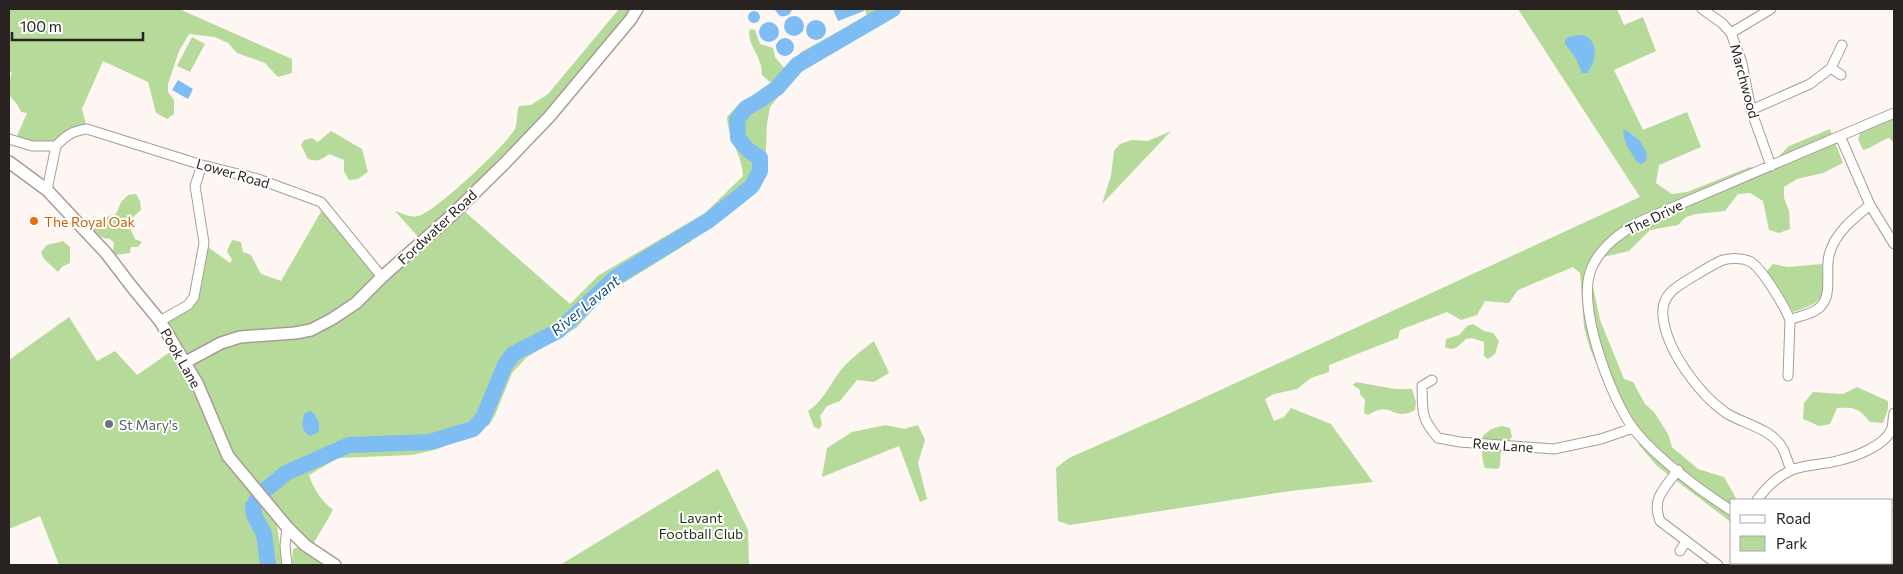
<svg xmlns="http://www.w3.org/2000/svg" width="1903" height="574" viewBox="0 0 1903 574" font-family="Commissioner,sans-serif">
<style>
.green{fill:#b6da99}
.water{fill:#7ebcf4}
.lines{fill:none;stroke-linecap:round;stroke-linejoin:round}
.river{stroke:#7ebcf4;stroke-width:16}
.minor-casing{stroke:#a99c96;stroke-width:11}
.tertiary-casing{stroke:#a99c96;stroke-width:14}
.minor{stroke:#fff;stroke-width:9}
.tertiary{stroke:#fff;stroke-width:11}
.food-dot{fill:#e8710a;stroke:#fff;stroke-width:2}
.worship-dot{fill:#6b7280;stroke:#fff;stroke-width:2}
.labels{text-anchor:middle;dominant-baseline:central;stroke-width:4;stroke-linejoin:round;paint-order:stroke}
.street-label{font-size:14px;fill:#282321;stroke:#fff}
.food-label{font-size:14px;fill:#c56008;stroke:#fff;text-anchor:start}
.worship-label{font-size:14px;fill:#5b616d;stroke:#fff;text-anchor:start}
.park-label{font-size:14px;fill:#1e310c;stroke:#fff}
.water-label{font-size:15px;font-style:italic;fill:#134e7b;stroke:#fff}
</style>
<rect width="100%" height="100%" fill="#fef6f2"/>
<path class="green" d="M9 9H179L292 59V73L278 77 265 63 237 53 228 43 215 37 189 34 179 51 168 84V92L174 100V114L167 119 156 113 148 82 103 61 82 109 86 124C73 127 64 132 55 142H33L16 138 27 113 21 112 17 104 9 95V82L12 73 9 71Z
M619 9H632L544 114 502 161 420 239 395 211C404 214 412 219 421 215 440 207 505 146 515 129 518 122 516 113 519 106L531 105 548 94Z
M868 9H901L801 69 770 107 767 124 765 172 753 191 711 223 690 242 609 292 576 328 527 357 512 373 495 415 489 425 470 435 438 449 412 455 338 458 309 475C314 490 321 500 333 510L312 546 290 526 230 455 163 321 189 306 205 245 230 263 232 260 227 251 232 240 241 242 243 252 251 255 261 274 281 281 326 203 385 272 463 210 570 304 599 275 705 213 743 176C742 154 728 139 727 117L738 105 771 83 762 75C761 71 762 66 760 63 757 51 746 41 750 29L755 30 760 44 773 48 775 57 785 69 801 52 867 16 865 10Z
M1518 9H1617L1624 25 1643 17 1656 51 1614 70 1643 130 1687 112 1701 147 1659 165 1656 183 1672 194 1687 192 1750 167 1767 172 1777 167 1780 155 1789 146 1830 129 1843 163 1823 173 1797 179 1784 187V198L1789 211 1790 229 1779 233 1769 230 1763 201 1750 193 1738 194 1725 211 1696 214 1686 217 1678 225 1650 230 1629 251 1603 257 1596 270 1592 282 1600 320 1624 379 1633 382 1645 404 1654 412 1668 434 1672 447 1698 469 1724 477 1737 500H1732V523L1657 466 1639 445 1636 423 1627 408 1613 402 1590 349 1584 327 1580 273 1573 267 1518 290 1509 303 1485 301 1477 315 1461 320 1447 312 1400 330 1398 338 1329 365V372L1311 378 1297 389 1274 394 1265 399 1274 421 1284 417 1291 408 1331 424 1373 482 1290 491 1070 525 1058 521 1056 468 1069 458 1166 415 1640 197Z
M192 37 205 44 190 72 177 66Z
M1894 118V143L1889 138C1879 141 1873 148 1863 150L1858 139 1861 131Z
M331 131 362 149 368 172 358 179 349 180 344 171V160L329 154C322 160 317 162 308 159L301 145 304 140 312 138 318 142Z
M1171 131 1102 204 1111 176 1114 151 1120 144 1132 140 1148 141Z
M136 194 140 201 141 210 133 217 131 230 135 239 142 242 138 247H131L130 253 115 255 113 251 114 243 110 239C99 238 94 233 87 225L92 220H98L116 214 121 202 128 195Z
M63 241 70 247V263L63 266 58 272 44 259 41 252 47 245Z
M1773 264 1788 267 1822 264C1825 297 1826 301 1793 312L1766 272Z
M69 317 97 361 115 351 137 375 173 350 193 384 231 467 277 526 283 565H59L40 516 9 529V360Z
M1473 324 1484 331 1493 333 1499 341 1495 354 1488 359 1484 356V342L1472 338 1466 339 1456 348 1450 349 1445 347 1446 339 1459 335 1467 326Z
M874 341 889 373 874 382 857 380 840 401 827 406 820 416 822 425 819 429 814 427 808 411C822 402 828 388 838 374 847 361 861 351 874 341Z
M1356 382 1395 389H1412L1416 402 1415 410C1392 423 1393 399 1368 415L1364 413 1365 400 1360 394V390L1353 385Z
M1857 387 1888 401V409L1883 423 1870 422C1859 408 1855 407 1837 408L1830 424 1819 426 1803 419 1804 403 1813 392 1843 394Z
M886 425 904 429 918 425 925 440 918 463 927 499 920 502 899 446 822 477 827 448 852 432Z
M1502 426 1510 428 1512 437 1501 449 1500 466 1498 469 1485 468C1481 460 1482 445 1483 436L1491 429Z
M718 469 748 530 749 565H560Z
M300 547 329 565H292L293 549Z"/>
<path class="water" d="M774 9H792C791 15 786 17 780 16Z
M833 9H863L864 11 838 21Z
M748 17a6 6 0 1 1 12 0a6 6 0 1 1-12 0Z
M784 26a10 10 0 1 1 20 0a10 10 0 1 1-20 0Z
M806 30a10 10 0 1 1 20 0a10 10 0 1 1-20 0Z
M759 32a10 10 0 1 1 20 0a10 10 0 1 1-20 0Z
M1579 35C1600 35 1597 63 1587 73H1582L1575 57 1565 44V40L1569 37Z
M776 47a9 9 0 1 1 18 0a9 9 0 1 1-18 0Z
M178 80 193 89 188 99 172 90Z
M1626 130 1640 141 1647 154 1646 161 1641 164 1637 162C1631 152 1624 144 1623 131Z
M310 411 314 413 319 423V432L310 436C301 431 302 424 304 414Z
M246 502H250L270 529 274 548V565H265C263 554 264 540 258 530 254 522 242 512 246 502Z"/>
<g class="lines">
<path class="river" d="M268 565 264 534 254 515 253 507 259 495 286 473 349 445 430 442 473 429 483 418 505 365 513 354 558 331 616 277 708 221 736 199 752 186 760 171V158L748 150 738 138 737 120 746 108 757 102 777 88 797 65 893 9"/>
<g class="minor-casing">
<path id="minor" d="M1702 9 1722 23 1731 33 1742 63 1751 110 1771 166
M1731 33 1771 9
M1831 68 1841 75
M1751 110 1810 84 1831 68 1842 45
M1840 136 1870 205 1894 244
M9 139 32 146H56C66 135 73 131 87 129L202 165 258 179 321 202 382 277
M47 190 56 146
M160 321 188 305 194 297 204 243 196 192 195 186 202 165
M1788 376 1790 320
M1432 380 1422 386C1423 412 1420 417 1438 438L1460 442 1554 449 1601 439 1633 428
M1678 470C1665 488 1651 498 1660 521L1718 565
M1791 470C1788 463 1786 455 1783 449 1773 429 1744 424 1726 413 1699 394 1666 350 1663 316 1662 307 1665 298 1671 292 1676 286 1715 263 1723 260 1731 258 1742 258 1749 261 1761 266 1785 307 1790 320 1798 316 1809 315 1816 310 1836 298 1823 270 1830 252 1836 232 1854 218 1870 205
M1757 500C1767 487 1776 477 1792 470 1806 464 1822 465 1837 461 1854 457 1886 446 1892 428 1893 423 1893 418 1894 413
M1892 506 1894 505
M1732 511C1701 491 1655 457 1633 428 1610 397 1575 303 1592 267 1602 245 1622 232 1641 221L1894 113
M1680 551 1686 541
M1800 563 1803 565
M287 565 285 546 287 527"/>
</g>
<g class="tertiary-casing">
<path id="tertiary" d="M9 162 47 190 106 253 132 287 160 321 197 383 228 456 287 527 305 545 335 565
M184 363 221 343 240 337 295 333 311 330 332 319 356 303 382 277 453 214 505 163 549 117 631 19 637 9"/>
</g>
<use href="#minor" class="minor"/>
<use href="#tertiary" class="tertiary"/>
</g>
<circle class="food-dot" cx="34" cy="221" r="5"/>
<circle class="worship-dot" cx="109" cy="424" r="5"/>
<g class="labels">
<g class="street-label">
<text transform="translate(1745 81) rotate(75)">Marchwood</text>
<text transform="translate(233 173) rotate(16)">Lower Road</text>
<text transform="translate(1654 217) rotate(-26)">The Drive</text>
<text transform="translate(437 227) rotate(-43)">Fordwater Road</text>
<text transform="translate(181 358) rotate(60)">Pook Lane</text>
<text transform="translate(1503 445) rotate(4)">Rew Lane</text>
</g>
<g class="food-label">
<text x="44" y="221">The Royal Oak</text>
</g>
<g class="worship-label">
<text x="119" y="424">St Mary's</text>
</g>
<g class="park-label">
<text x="701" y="517">Lavant<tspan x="701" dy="16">Football Club</tspan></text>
</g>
<g class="water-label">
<text transform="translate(585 305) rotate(-40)">River Lavant</text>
</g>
</g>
<rect width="1903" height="574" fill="none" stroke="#282321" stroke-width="20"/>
<rect x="1730" y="499" width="162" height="65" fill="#ffffff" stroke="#a9a7a6"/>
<rect x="1740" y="515" width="25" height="8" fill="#ffffff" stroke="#a9a7a6"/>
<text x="1776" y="524" font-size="15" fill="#282321">Road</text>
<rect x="1740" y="536" width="25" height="15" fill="#b6da99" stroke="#a9a7a6"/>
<text x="1776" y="549" font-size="15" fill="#282321">Park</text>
<path d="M12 32v8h131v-8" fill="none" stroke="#282321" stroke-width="2.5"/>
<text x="20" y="32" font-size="15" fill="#282321" stroke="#ffffff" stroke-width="4" paint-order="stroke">100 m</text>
</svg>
